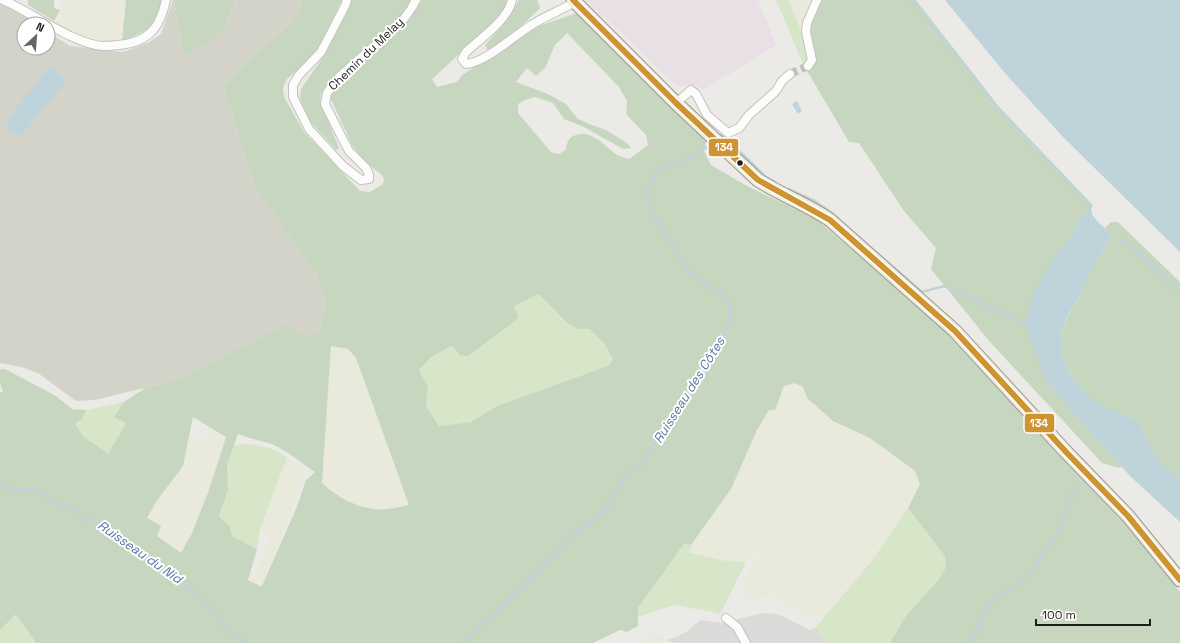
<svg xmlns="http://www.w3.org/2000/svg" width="1180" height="643" viewBox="0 0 1180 643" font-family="'Space Grotesk',sans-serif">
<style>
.residential{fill:#dadad8}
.industrial{fill:#e8e0e4}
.construction{fill:#d3d3c9}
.farmland{fill:#e9eadb}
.grass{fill:#d7e5c9}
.forest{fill:#c7d7bf;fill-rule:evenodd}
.water{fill:#bed4da}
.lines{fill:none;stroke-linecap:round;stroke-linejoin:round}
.stream{stroke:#bed4da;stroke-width:2.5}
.street-tunnel{stroke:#c2c1bf;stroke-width:8;stroke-dasharray:8 4;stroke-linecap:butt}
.street-casing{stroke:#c2c2c0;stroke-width:10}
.primary-casing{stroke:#9e9887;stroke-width:15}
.street{stroke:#fcfcfb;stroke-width:8}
.primary{stroke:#efece5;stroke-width:13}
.bus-1-casing{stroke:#fff;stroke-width:9}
.bus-1{stroke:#cd942f;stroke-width:6}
.bus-dot{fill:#1d1d1d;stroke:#fff;stroke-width:1.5}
.labels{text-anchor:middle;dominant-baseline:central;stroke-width:4;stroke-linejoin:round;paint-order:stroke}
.street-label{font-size:12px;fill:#1d1d1d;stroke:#fff}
.water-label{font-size:13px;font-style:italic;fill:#5678a1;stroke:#fff}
.line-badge{stroke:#fff;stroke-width:1.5}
.badge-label{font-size:11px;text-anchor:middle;font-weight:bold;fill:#fff}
</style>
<rect width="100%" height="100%" fill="#ebeae7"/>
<path class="residential" d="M763 613 777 614 786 618 809 630 815 628 827 643H674L668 640 685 633 701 620 721 623Z"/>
<path class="industrial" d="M586 0H758L776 45 703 90 696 85 677 86Z"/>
<path class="construction" d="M173 0H174L182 45 223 31 236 0H303L294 19 223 86 256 189 316 274 326 302 320 331 306 337 201 368 165 383 95 400 76 401 38 373 21 367 0 363V4L14 10 36 24H24V48H48V32L70 46 123 52 148 43 161 34Z"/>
<path class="farmland" d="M62 0H126L122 40 104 42 86 39 54 21 60 10Z
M788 0H813L800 28Z
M331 346 348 349 356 358 409 505 376 510 355 504 331 491 322 483Z
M795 383 803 387 807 398 833 421 870 438 915 471 920 484 908 508 871 562 824 617 815 611 808 620 776 598V592L753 600 747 599 743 594V583L758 555 756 551 746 562 726 561 690 553 691 545 731 489 757 430 769 410H775L784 386Z
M210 428 226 437 209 490 192 533 181 553 157 536 147 518 156 502 183 466 190 436 206 441Z
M287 457 304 470 296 499 262 586H260L252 582 271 535 260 529Z
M654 633 674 643H643Z"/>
<path class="grass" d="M776 0H788L800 28 809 58 807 62 803 64Z
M539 293 568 324 578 329H589L605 343 613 359 608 366 497 406 471 422 439 426 426 406 428 387 419 370 431 357 452 346 460 355 514 306Z
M124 402 115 417 126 422 108 455 83 436 74 424 82 419 86 410Z
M249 444 270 448 287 457 260 529 257 549 232 536 230 527 219 516 228 490 227 465 234 445Z
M908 508 945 556 946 567 940 578 905 617 890 643H827L815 628 871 562Z
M684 544 691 545 690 553 726 561 746 562 720 614 712 612 674 605 638 617V608Z
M16 613 36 643H0V630Z"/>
<path class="forest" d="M28 0H54V8L60 10 54 21 28 5Z
M126 0H162C154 28 149 32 122 40Z
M174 0H236L223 31 186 56 182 45Z
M303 0H342L315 54 286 80 283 88 284 97 304 132 360 191 370 192 383 184 384 179 381 174 366 163 352 145 331 99 332 91 412 16 422 0H507L505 6 499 17 432 79 437 87 457 82 462 75 539 26 577 13 707 140 704 151 711 165 747 186 816 219 933 319 967 352 1068 465 1123 522 1171 580 1180 592V643H890L905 617 940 578 946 567 945 556 908 508 920 484 915 471 870 438 833 421 807 398 803 387 795 383 784 386 775 410H769L757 430 731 489 691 545 684 544 638 608V626L627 632 620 630 593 643H36L16 614 0 630V393L3 391 0 383V369H5L56 396 72 409 86 410 82 419 75 424 83 436 108 454 126 423 114 417 124 402 145 388 165 383 201 368 286 325 305 337 320 331 326 302 316 274 256 189 223 86 294 19ZM567 33 619 87 627 101 626 114 646 135 648 145 629 159C625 158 621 157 617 155 604 146 593 130 576 135 568 137 567 143 566 150L559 154 551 152 518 113V104L525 100 535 97 553 103 564 119 584 127 623 149 631 148 627 143 606 130 589 124 577 118 566 104 548 94 516 82 527 68 536 76 545 68 555 45ZM539 294 568 324 578 329H589L604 343 613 359 608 366 497 406 471 422 439 426 426 406 428 387 419 370 431 357 452 346 460 355 468 356 519 318 514 306ZM331 346 348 349 356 358 409 505C398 507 385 511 374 509 355 507 336 496 322 483ZM193 417 226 437 209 490 192 533 181 553 157 536 161 526 147 518 156 502 183 466ZM238 434C249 439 260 440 271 444 287 450 301 463 315 472L306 480 296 509 262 586H260L248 580 257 549 232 536 230 527 219 516 228 490 227 465Z
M352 0H411L400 17 325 88 321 93 320 101 339 148 336 150 309 120 300 98 301 89 323 57Z
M519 0H537L540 8 507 40 488 51 485 45 504 24Z
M821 0H916L1000 108 1093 205 1090 212 1081 216 1075 231 1053 259 1047 383 1122 467 1119 468 1102 463 990 342 931 269 936 248 904 211 859 143 849 142 806 69 813 63 809 36 810 25Z
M1111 222H1118L1180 282V481C1173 474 1164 467 1158 459 1154 453 1149 445 1146 438 1144 434 1143 428 1140 424 1132 415 1117 414 1107 409 1080 394 1056 364 1062 332 1066 313 1082 299 1086 280L1112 234 1105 228Z"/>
<path class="water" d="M945 0H1180V252L1063 137 1004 72Z
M52 68 57 71 65 79 64 84 22 135H17L9 131 7 126 9 118 47 69Z
M797 101 802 111 798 114 792 104Z
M1090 212 1099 223 1112 234 1086 280C1082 299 1066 312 1062 332 1056 364 1080 394 1107 408 1117 414 1132 415 1140 424 1143 428 1144 434 1146 438 1149 445 1154 453 1158 459 1164 467 1173 474 1180 481V522L1130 476 1047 383 1026 325 1034 291 1053 259 1075 231 1081 216Z"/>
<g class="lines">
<path class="stream" d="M912 0 979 83 992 101 1087 202 1091 214
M718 137 720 135 725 137 765 176 775 182
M788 189 815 201 829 211 922 292 944 286 1028 325
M1121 239 1180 291
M0 483 14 491 32 489 40 492 51 501 62 505H70L78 512 82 519 101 522 110 534H117C126 545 146 563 160 564L171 575 185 583 234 635 244 643
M462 643 529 581 574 535 605 510 624 477 644 461 684 395 718 349 731 318 729 304 720 293 696 278 682 261 651 210 646 189 656 174 663 168 688 158 706 148 712 143
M967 643 972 638 978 628 988 606 1000 595 1021 582 1030 573 1057 534 1074 492 1086 481"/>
<path class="street-tunnel" d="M790 74 808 66"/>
<g class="street-casing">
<path id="street" d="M3 0C31 12 74 44 102 46 110 46 119 45 126 44 152 40 161 23 166 0
M347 0 345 6 321 52 299 75 293 85V97L309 129 343 166 361 180 369 179V175L366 168 349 151 337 128 325 104 327 93 339 77 403 20 411 9 416 0
M512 0C508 20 480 39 466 52L462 59 466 64C485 63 516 34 533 24 546 16 561 10 575 2
M808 66 812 60 806 32 807 23 817 0
M676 103 691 90 696 94 707 115 728 133 739 128 749 115 776 91 782 81 790 74
M726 618 737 627 746 643"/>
</g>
<g class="primary-casing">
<path id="primary" d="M573 0 676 103 758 180C781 195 807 204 830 220L955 331 1067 453 1128 516 1180 580"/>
</g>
<use href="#street" class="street"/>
<use href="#primary" class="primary"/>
<g class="bus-1-casing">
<path id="bus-1" d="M573 0 676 103 758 180 830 220 955 331 1067 453 1128 516 1180 580"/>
</g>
<use href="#bus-1" class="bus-1"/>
</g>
<circle class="bus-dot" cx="740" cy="163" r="3.5"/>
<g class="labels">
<g class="street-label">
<text transform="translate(366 54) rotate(-44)">Chemin du Melay</text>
</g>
<g class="water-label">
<text transform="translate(689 390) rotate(-58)">Ruisseau des Côtes</text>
<text transform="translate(140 552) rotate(35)">Ruisseau du Nid</text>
</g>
</g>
<g class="line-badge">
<rect x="708" y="138" width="31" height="19" rx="4" fill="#cd942f"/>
<rect x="1024" y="413" width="31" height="20" rx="4" fill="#cd942f"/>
</g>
<g class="badge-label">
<text x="724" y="151">134</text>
<text x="1039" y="427">134</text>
</g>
<g transform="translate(36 36) rotate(26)"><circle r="19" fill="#ffffff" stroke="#a5a5a5"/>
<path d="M0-3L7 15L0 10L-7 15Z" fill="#656564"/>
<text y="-6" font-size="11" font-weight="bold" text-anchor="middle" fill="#1d1d1d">N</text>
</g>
<path d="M1036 619v6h114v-6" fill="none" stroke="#1d1d1d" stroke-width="2"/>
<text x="1042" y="619" font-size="12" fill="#1d1d1d" stroke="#ffffff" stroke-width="3" paint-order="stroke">100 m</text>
</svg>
